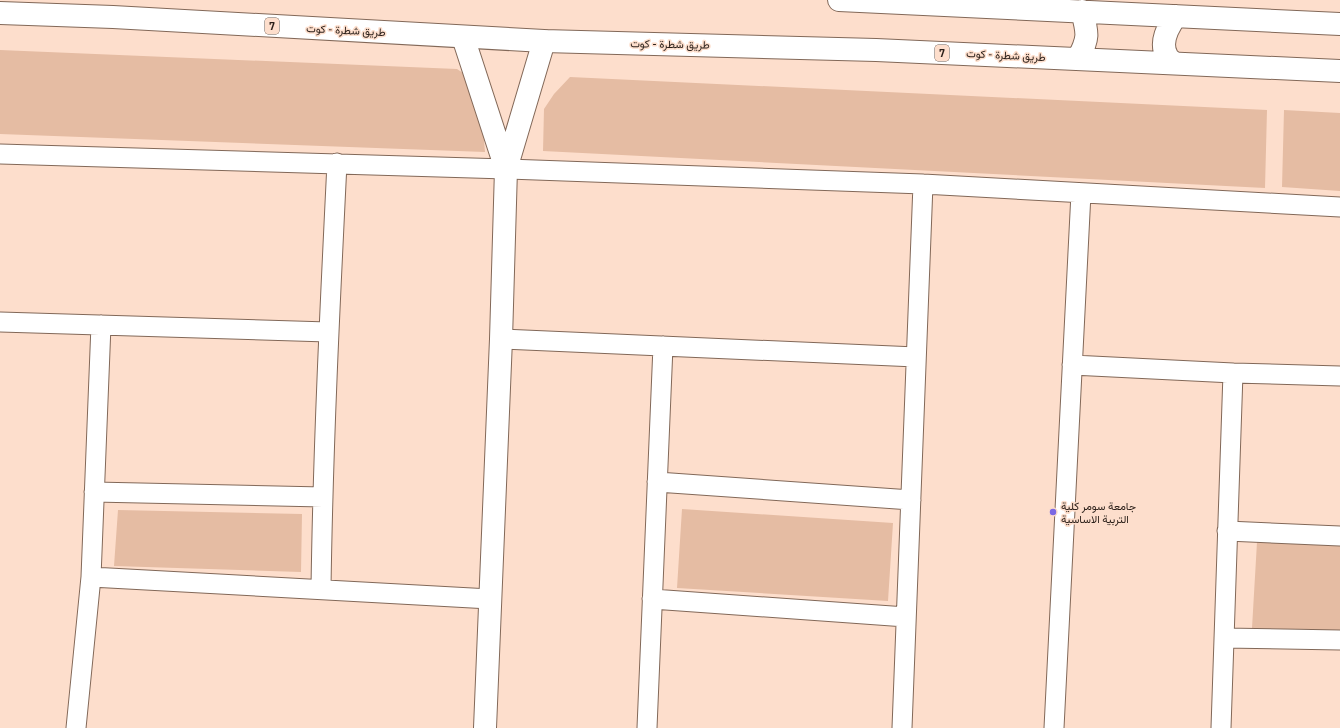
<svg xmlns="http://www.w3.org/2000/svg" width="1340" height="728" viewBox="0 0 1340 728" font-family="'IBM Plex Sans',Vazirmatn,sans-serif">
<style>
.green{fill:#e5bca3}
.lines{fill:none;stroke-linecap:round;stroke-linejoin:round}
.minor-casing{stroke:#826858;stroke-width:21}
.tertiary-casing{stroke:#826858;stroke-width:24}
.trunk-casing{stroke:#826858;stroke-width:24}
.minor{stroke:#fff;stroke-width:19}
.tertiary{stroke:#fff;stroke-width:22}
.trunk{stroke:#fff;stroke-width:22}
.poi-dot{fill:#7b69e4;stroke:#fddecc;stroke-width:1.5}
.labels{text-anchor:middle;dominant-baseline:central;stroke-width:3;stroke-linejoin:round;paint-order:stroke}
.shield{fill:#fddecc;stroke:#69584f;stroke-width:1}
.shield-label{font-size:10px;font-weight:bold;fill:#2a1f19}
.street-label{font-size:11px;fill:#2a1f19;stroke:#fddecc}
.poi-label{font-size:11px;fill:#2a1f19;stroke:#fddecc;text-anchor:start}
</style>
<rect width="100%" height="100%" fill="#fddecc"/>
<path class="green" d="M0 50 457 69 472 79 481 106 485 152 0 134Z
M570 77 1267 110 1265 188 543 151 544 109 554 94Z
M1284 110 1340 113V191L1282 187Z
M682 509 893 523 888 601 677 588Z
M118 510 302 514 301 572 114 566Z
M1257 542 1340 545V631L1252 628Z"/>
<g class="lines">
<g class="minor-casing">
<path id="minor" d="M0 154 506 169 923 184 1340 207
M0 322 328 332
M501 339 916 357
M1072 365 1233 373
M657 482 911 500
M94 492 323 497
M1227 531 1340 536
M91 577 490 599
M321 589C323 447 330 305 337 163
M652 599 906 617
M1224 638 1340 640
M76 728 91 577 101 325
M647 728 663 346
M902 728 923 184
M1054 728 1081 193
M1221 728 1233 373 1340 376"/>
</g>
<g class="tertiary-casing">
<path id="tertiary" d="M463 37 506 169
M485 728 501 339 506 169 544 41"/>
</g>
<g class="trunk-casing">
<path id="trunk" d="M839 0 1340 24
M0 13 113 17 544 41 876 50 1340 71
M1078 59C1089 38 1088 34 1082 11
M1174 63C1172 61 1168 59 1167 56 1159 42 1168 27 1176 16"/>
</g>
<use href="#minor" class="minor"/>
<use href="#tertiary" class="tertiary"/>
<use href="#trunk" class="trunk"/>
</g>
<circle class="poi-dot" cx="1053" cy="512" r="4"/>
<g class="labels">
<g class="shield">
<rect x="265" y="18" width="14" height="16" rx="3"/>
<rect x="935" y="45" width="14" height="16" rx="3"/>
</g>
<g class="shield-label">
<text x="272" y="26">7</text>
<text x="942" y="53">7</text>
</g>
<g class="street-label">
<text transform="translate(346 30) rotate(3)">طريق شطرة - كوت</text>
<text transform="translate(670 44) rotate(1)">طريق شطرة - كوت</text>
<text transform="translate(1006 55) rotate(3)">طريق شطرة - كوت</text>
</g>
<g class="poi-label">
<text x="1061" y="506">جامعة سومر كلية<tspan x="1061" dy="13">التربية الاساسية</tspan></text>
</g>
</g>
</svg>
